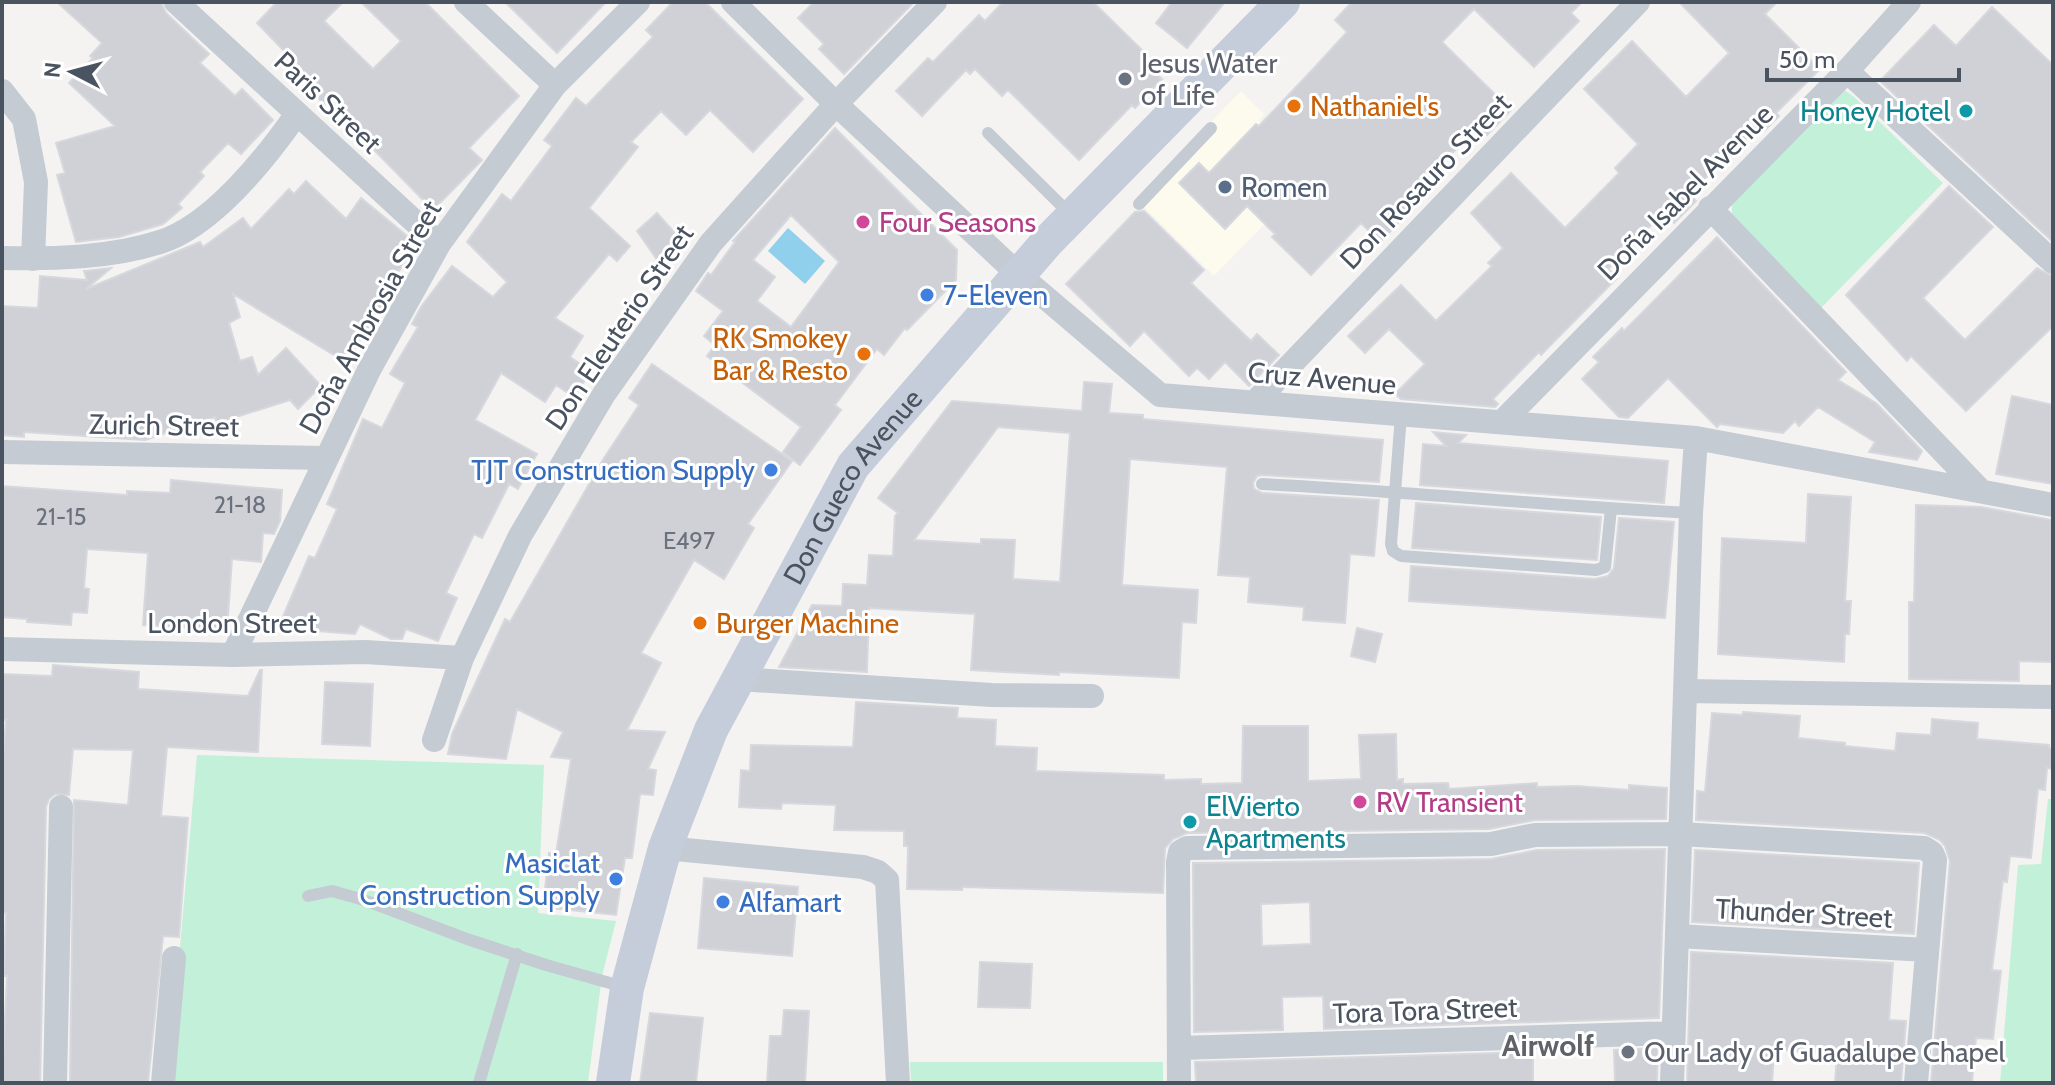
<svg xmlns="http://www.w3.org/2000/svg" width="2055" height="1085" viewBox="0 0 2055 1085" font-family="Cabin,sans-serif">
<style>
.commercial{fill:#fdfaee}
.green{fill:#c3f0d9}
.water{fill:#91d0ec}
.building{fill:#cfd1d6;stroke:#d6d8dd;stroke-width:2;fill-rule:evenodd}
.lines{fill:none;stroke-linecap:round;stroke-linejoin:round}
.lane{stroke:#c4cbd3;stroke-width:12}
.street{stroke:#c4cbd3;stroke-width:24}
.secondary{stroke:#c6cdda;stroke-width:34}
.worship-dot{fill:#6b7280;stroke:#fff;stroke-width:3}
.food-dot{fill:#e8710a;stroke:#fff;stroke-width:3}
.culture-dot{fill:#0f9aa8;stroke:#fff;stroke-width:3}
.service-dot{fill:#5c6f8a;stroke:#fff;stroke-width:3}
.hotel-dot{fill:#d1479c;stroke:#fff;stroke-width:3}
.shop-dot{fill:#3f7fe0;stroke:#fff;stroke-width:3}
.labels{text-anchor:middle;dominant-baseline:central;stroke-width:6;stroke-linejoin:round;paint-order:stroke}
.number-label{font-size:24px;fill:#6b727e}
.worship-label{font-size:28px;fill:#5b616d;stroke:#fff;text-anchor:start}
.street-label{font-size:28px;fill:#4a5360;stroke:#fff}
.food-label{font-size:28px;fill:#c56008;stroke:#fff;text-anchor:start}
.culture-label{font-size:28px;fill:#0d838f;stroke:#fff;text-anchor:end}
.service-label{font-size:28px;fill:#4e5e75;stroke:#fff;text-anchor:start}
.hotel-label{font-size:28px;fill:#b23c85;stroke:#fff;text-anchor:start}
.shop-label{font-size:28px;fill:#366cbe;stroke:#fff;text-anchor:start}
.neighbourhood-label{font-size:30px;font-weight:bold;fill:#5f6267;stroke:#fff}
</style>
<rect width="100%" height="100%" fill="#f4f3f2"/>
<path class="commercial" d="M1241 91 1264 114 1259 121 1313 174 1214 276 1136 199Z"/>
<path class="green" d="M1837 91H1846L1854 97 1943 183 1819 310 1732 214V203Z
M197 755 544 765 538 913 616 921 602 976 588 1083H168Z
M2048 799H2053V1083H2000L2018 865 2041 864Z
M910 1062H1163V1083H911Z"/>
<path class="water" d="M788 228 825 261 805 284 768 251Z"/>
<path class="building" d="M57 2H161L166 13 209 54 200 63 235 96 242 89 273 120 241 154 228 143 200 172 204 176 178 204 182 208 163 224 119 237 76 242 57 175 65 173 56 143 115 126 69 83 93 58 90 56 102 43Z
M277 2H343L324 21 373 69 401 41 361 2H425L519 96 469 148 482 160 433 210 327 102 325 105 310 90 316 84 257 23Z
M505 2H606L557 53Z
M673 2H705L803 99 753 152 710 110 686 135 661 111 631 142 638 147 589 208 630 246 617 261 609 254 555 318 583 336 570 357 591 371 574 397 556 385 545 402 501 373 475 420 537 454 518 489 509 484 482 538 474 534 446 593 457 598 438 641 406 629 402 639H391L360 624 355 634 278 628 309 556 315 558 337 509 327 504 363 419 382 428 405 383 390 374 418 327 412 324 421 307 452 266 493 297 507 282 467 242 502 194 511 201 552 146 544 140 576 98 586 106 653 37 646 30Z
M814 2H914L844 74 819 49 824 44 798 18Z
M1003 2H1093L1146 54 1141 59 1162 79 1135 108 1132 105 1079 160 1008 90 1002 96 975 69 970 74 966 70 922 116 896 91 928 58 933 62 979 15 985 21Z
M1172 2H1225L1187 48 1156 23Z
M1352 2H1582L1571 13 1579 21 1534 67 1474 9 1442 42 1511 110 1487 135 1478 127 1422 184 1429 191 1380 242 1361 223 1311 275 1272 237 1275 234 1247 206 1225 229 1179 183 1199 163 1209 173 1256 124 1259 126 1315 67 1347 32 1335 20Z
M1679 2H1777L1765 14 1820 69 1776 113 1779 116 1765 130 1760 125 1689 194 1696 201 1674 223 1664 212 1608 269 1617 278 1541 355 1539 352 1493 399 1498 404 1495 407 1401 399 1395 394 1425 364 1389 329 1365 353 1348 336 1401 285 1436 321 1492 266 1488 263 1503 248 1471 213 1511 173 1565 228 1619 173 1615 168 1638 144 1584 89 1632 41 1686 97 1729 53Z
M1992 7 2053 65V242L1880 81 1934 25 1956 46Z
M835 128 957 250 956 280 907 330 905 328 884 355 877 349 835 405 841 410 800 465 783 452 801 427 707 356 715 345 704 336 723 311 696 291 708 273 711 275 735 242 733 241ZM791 215 839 262 791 327 757 301 775 277 753 260Z
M306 181 346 219 361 198 418 245 387 287 395 292 386 309 381 307 347 363 233 294 240 317 229 323 240 361 252 357 258 375 286 348 321 386 298 409 290 400 217 423 215 417 145 440 24 432V437L2 435V306L38 308 40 276 87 280 84 271 111 268 86 289 200 242 203 247 243 218 251 229 289 189 294 194Z
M1949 186 1993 227 1923 298 1965 340 2037 268 2053 277V326L1966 411 1911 356 1907 361 1846 295Z
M1144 211 1204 270 1191 283 1251 341 1257 334 1279 355 1249 386 1225 362 1209 379 1197 368 1189 376 1144 331 1130 346 1066 284 1135 212Z
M657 213 682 241 658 261 637 231Z
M1717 237 1846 372 1838 380 1876 403 1922 451 1917 460 1869 452 1875 442 1818 407 1799 426 1795 421 1783 433 1720 424 1717 427 1668 378 1628 418 1619 417 1582 379 1599 362 1593 357 1622 328 1624 331Z
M652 364 792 461 748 524 754 528 724 579 694 560 641 653 661 663 627 730 665 732 648 769 656 770 653 795 640 794 632 858H625L616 915 543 907 549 853 556 854 571 759 551 757 563 732 517 709 506 759 448 754 452 734 505 619 510 622 604 458 639 405 629 398Z
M1084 382 1112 384 1109 413 1143 415V419L1383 440 1379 482 1262 475 1257 476 1253 483 1254 489 1262 493 1379 500 1374 556 1350 554 1345 623 1303 620 1304 607 1248 602 1250 577 1218 575 1227 467 1130 459 1122 585 1198 590 1196 623 1182 622 1179 678 1059 672V675L971 670 975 614 869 608 867 672 779 667 812 605 842 606 843 584 867 585 869 555 893 556 895 516 898 513 878 498 952 401 1082 411ZM998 427 1070 433 1060 582 1013 579 1015 540 981 539V544L914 540Z
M2012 396 2053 405V484L1996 474Z
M1433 432 1466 435 1458 443 1668 461 1664 503 1420 485 1423 444 1446 446Z
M171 480 282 490 280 521 274 534 263 533 261 562 232 559 227 630 143 625 148 553 87 549 84 588 89 589 87 613 72 612 71 625 27 622V619L2 617V486L127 495V491L170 493Z
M1808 494 1851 497 1845 601H1851L1849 634H1845L1844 662 1718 654 1722 538 1806 543Z
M1416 503 1601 517 1597 560 1412 548Z
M1916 505 1981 507 2052 520 2053 662 2019 661V681L1909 679V602H1914Z
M1619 518 1674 522 1665 618 1409 601 1411 566 1595 579 1608 576 1614 568Z
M1357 628 1382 634 1375 662 1351 656Z
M53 665 139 672 138 689 248 696 260 670H262L258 752 167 747 161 816 188 818 179 937 163 936 148 1083H70L74 800 128 805 133 750 73 749 69 795 55 794 49 799 46 807 40 1083H2L7 976H4L6 913H2V769L6 720H2V674L52 676Z
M325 682 373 684 370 746 322 744Z
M856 702 958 708 957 718 996 720 995 746 1037 748 1036 771 1164 775V780L1201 779V784L1242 783 1243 726H1308V781L1361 779 1359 735 1396 734 1397 780 1403 779V784L1448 783 1449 789 1537 783V787L1577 786 1629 790V785L1667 788 1666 819 1535 820 1489 829 1187 833 1173 839 1165 848 1163 893 962 887V890L907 889 908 846H904V831L834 830 836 805 782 803 781 809 739 807 741 770 750 771 751 745 853 747Z
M1743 712 1800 716 1798 738 1845 743V746L1895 751 1897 733 1931 735 1932 719 1978 723 1977 739 2049 745V748L2053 749V769L2047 768 2045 790 2038 789 2031 858 2010 856 2007 882 2003 881 1992 970 2001 971 1993 1039 1976 1038 1972 1083H1931L1950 861 1945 846 1940 840 1925 833 1696 820 1697 791 1705 792 1712 713 1742 715Z
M1665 849 1659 1018 1324 1029 1323 996 1282 997 1283 1030 1194 1032 1193 863 1491 859 1537 850ZM1310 902 1311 944 1262 946 1261 904Z
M1695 850 1919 863 1914 934 1692 922Z
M704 878 798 887 792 956 698 948Z
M1691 952 1893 963 1889 1020 1906 1021 1901 1083H1835L1837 1055 1781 1050V1052H1774L1772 1083H1687Z
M980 962 1032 964 1030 1008 978 1007Z
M784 1010 809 1011 805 1083H767L770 1036H782Z
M650 1013 703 1018 696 1083H640Z
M1658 1048 1657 1083H1615L1614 1050Z
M1533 1052V1083L1196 1082 1195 1062Z"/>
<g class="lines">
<path class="lane" d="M988 133 1070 214
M1139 204 1211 128
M1401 415 1391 544 1393 551 1401 556 1596 570 1605 567 1611 509
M1262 484C1405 491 1548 506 1691 513
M308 896 332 891 364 900 467 939 546 965 624 987
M479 1083 517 954"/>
<path class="street" d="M176 2 439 244
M466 2 555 85
M733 2 836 104 1019 275 1160 395 1696 438 2053 505
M1847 71 2053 262
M2 91 24 119 36 182 33 259
M1710 208 1981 491
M2 258C53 259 111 258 160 242 212 226 266 158 296 115
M1255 402 1638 2
M1502 422 1847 71 1909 2
M2 452 326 458
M2 649 233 655 365 652 462 658
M233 655 369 370 439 244 555 85 638 2
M737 679 992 695 1092 696
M1686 691 2053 697
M434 740 462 658 520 536 604 394 711 243 836 104 935 2
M665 848 863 867 878 872 887 880 898 1083
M1677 936 1927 950
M1179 1048 1673 1033
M55 1083 61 807
M163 1083 174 958
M1179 1083 1178 862 1180 852 1187 848 1491 844 1535 835 1680 834 1924 848 1932 853 1935 860 1916 1083
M1672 1083 1691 513 1696 438"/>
<path class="secondary" id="s1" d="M613 1083 627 988 665 848 711 730 853 466 1048 241 1283 2"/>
</g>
<g class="worship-dot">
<circle cx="1125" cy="79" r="8"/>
<circle cx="1628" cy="1052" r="8"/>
</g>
<g class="food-dot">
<circle cx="1294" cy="106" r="8"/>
<circle cx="864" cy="354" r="8"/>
<circle cx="700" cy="623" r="8"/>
</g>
<g class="culture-dot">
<circle cx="1966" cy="111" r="8"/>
<circle cx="1190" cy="822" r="8"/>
</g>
<circle class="service-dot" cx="1225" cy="187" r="8"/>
<g class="hotel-dot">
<circle cx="863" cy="222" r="8"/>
<circle cx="1360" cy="802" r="8"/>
</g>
<g class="shop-dot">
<circle cx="927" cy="295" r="8"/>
<circle cx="771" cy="470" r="8"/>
<circle cx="616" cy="879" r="8"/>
<circle cx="723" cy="902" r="8"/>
</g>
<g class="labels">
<g class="number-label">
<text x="240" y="504">21-18</text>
<text x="61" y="516">21-15</text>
<text x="689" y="540">E497</text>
</g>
<g class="worship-label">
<text x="1141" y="63">Jesus Water<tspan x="1141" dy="32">of Life</tspan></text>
<text x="1644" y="1052">Our Lady of Guadalupe Chapel</text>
</g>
<g class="street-label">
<text transform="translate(328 102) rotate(43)">Paris Street</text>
<text transform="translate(1425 181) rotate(-46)">Don Rosauro Street</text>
<text transform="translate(1685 192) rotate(-45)">Doña Isabel Avenue</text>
<text transform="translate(370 317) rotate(-61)">Doña Ambrosia Street</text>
<text transform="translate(619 327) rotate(-56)">Don Eleuterio Street</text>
<text transform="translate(1322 378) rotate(5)">Cruz Avenue</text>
<text transform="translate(164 425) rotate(1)">Zurich Street</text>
<text stroke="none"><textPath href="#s1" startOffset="650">Don Gueco Avenue</textPath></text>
<text x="232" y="623">London Street</text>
<text transform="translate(1804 913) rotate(3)">Thunder Street</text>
<text transform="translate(1425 1010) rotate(-2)">Tora Tora Street</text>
</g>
<g class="food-label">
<text x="1310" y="106">Nathaniel's</text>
<text x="848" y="338" text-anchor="end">RK Smokey<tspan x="848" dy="32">Bar &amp; Resto</tspan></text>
<text x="716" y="623">Burger Machine</text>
</g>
<g class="culture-label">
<text x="1950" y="111">Honey Hotel</text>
<text x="1206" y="806" text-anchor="start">ElVierto<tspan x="1206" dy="32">Apartments</tspan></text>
</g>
<g class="service-label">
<text x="1241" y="187">Romen</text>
</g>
<g class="hotel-label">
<text x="879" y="222">Four Seasons</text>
<text x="1376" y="802">RV Transient</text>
</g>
<g class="shop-label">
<text x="943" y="295">7-Eleven</text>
<text x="755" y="470" text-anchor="end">TJT Construction Supply</text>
<text x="600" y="863" text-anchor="end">Masiclat<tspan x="600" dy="32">Construction Supply</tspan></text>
<text x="739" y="902">Alfamart</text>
</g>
<g class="neighbourhood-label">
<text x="1548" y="1045">Airwolf</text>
</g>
</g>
<rect width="2055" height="1085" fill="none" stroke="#4a5360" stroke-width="8"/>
<g transform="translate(72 72) rotate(276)" stroke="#ffffff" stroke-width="6" paint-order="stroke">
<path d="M0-6L14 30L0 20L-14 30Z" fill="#4a5360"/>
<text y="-12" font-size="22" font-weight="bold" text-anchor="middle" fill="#4a5360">N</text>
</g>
<path d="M1767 68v12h192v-12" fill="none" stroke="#4a5360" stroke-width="4"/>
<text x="1779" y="68" font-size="24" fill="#4a5360" stroke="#ffffff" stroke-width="6" paint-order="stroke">50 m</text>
</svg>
